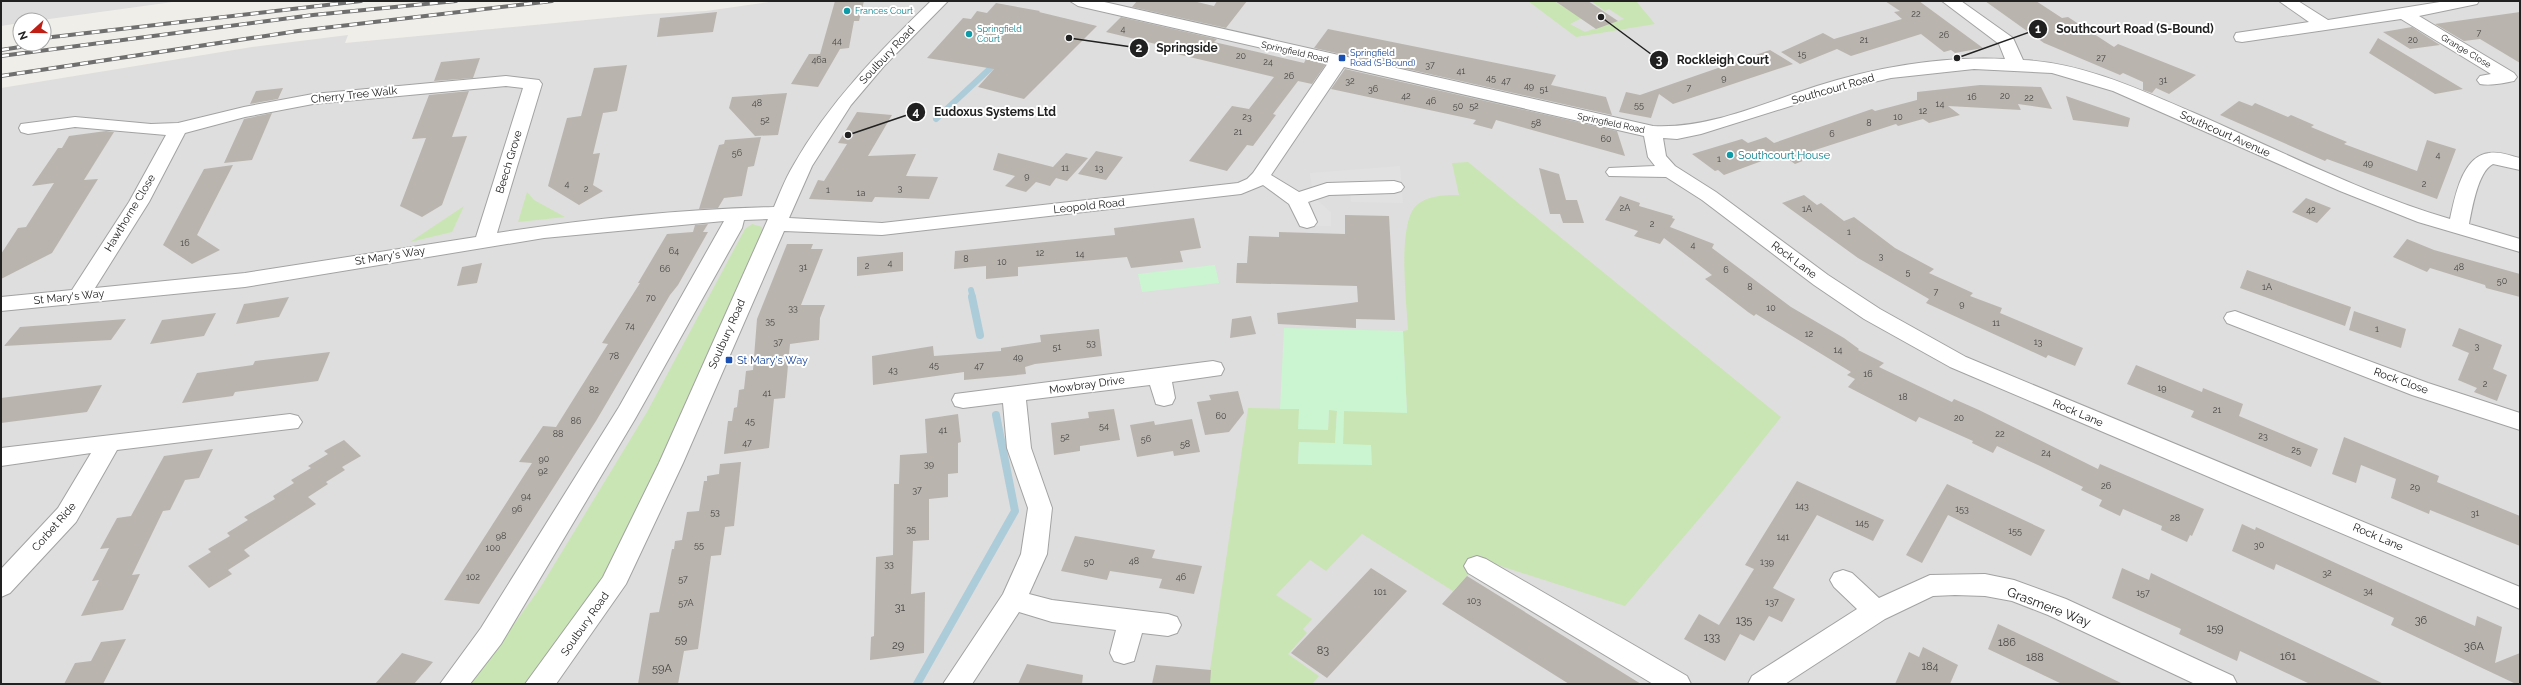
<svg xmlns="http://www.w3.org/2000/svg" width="2521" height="685" viewBox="0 0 2521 685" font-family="Raleway,sans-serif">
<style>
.residential{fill:#dfdede}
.grass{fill:#c9e5b3}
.park{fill:#caf5d0}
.parking{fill:#e1e1e1}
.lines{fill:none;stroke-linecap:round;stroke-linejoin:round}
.stream-far1{stroke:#adccd9;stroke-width:6}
.stream{stroke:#adccd9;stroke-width:8}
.building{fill:#b9b4ae}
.minor-casing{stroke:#a2a2a2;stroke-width:2}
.minor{fill:#fff;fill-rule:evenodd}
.rail-casing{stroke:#6f6f6f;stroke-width:4}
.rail{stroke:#fff;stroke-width:2.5;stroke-dasharray:8;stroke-linecap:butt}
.culture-dot{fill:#0f9aa8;stroke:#fff;stroke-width:1.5}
.transit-dot{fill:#1a4fb4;stroke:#fff;stroke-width:1.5}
.labels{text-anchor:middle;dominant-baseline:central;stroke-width:4;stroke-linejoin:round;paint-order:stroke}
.far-culture-label{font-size:9px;fill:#0d838f;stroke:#fff;text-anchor:start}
.number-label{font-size:9px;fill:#474644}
.far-street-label{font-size:9px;fill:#212121;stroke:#fff}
.far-transit-label{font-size:9px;fill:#164399;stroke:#fff;text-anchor:start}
.street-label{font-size:11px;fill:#212121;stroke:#fff}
.culture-label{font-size:11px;fill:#0d838f;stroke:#fff;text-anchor:start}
.transit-label{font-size:11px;fill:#164399;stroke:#fff;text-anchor:start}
.near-number-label{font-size:11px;fill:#474644}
.near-street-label{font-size:13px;fill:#212121;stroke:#fff}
.leader{fill:none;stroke:#212121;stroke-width:1.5}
.callout-dot{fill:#212121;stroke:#fff;stroke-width:1.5}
.mark-label{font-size:12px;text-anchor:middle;font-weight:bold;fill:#fff}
.callout-label{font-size:12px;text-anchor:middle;font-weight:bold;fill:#212121;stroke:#fff;stroke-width:4;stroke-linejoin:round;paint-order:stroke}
</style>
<rect width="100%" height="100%" fill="#f0eee8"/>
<path class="residential" d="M1 1H180L42 20H20V23L1 26Z
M776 1H2520V684H1V88L252 47 348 35 345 43 649 14 706 11Z"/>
<path class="grass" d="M1528 1H1554L1582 18 1570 24 1585 32 1624 19 1609 9 1605 11 1591 1H1636L1655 24 1576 37Z
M1468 162 1781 417 1721 493 1625 606 1482 560 1453 591 1362 534 1326 571 1310 560 1276 595 1312 619 1303 629 1307 633 1288 654 1319 676 1312 684H1208L1248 408 1299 409 1328 430 1329 410H1337L1335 444 1299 442 1298 464 1343 444 1344 411 1407 412 1403 331 1408 330C1407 304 1396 220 1418 204 1430 195 1445 195 1459 195L1452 163Z
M527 192 534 200 565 217 518 222Z
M464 206 452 232 410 242Z
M752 224 762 227 763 233 676 430 602 581 527 684H471L540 588 647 412 745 229Z"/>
<path class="park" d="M1215 265 1219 283 1142 292 1138 274Z
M1284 328 1403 331 1407 413 1344 411 1343 444 1371 445 1372 465 1298 464 1299 442 1335 443 1337 411 1329 410 1328 430 1298 429 1299 409H1280Z"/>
<path class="parking" d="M1400 166 1403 203 1351 202 1350 192 1321 196 1312 188 1310 173Z
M1315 198 1331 212V226H1314L1310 200Z"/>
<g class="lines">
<path class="stream-far1" d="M936 119 996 63
M971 290 973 298"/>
<path class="stream" d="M972 297 980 335
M917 684 1015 511 996 415"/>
</g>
<path class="building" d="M835 1H864L859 21H854L849 48 840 49 818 87 791 84 809 54H820Z
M1137 1H1193L1214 6 1217 1H1247L1226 28 1132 7Z
M1555 1H1588L1618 21 1596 29Z
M1885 1H1919L1983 48 1955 53 1951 50 1944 52 1921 34 1851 56 1837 49 1800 64 1781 52 1823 33 1834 39 1902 19 1894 12 1900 11Z
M1985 1H2036L2062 18 2068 17 2114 47 2118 44 2196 75 2169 94 2156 88 2152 93 2143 90V82L2123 73 2120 75 2044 43Z
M996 3 1040 11 1039 12 1097 26 1024 99 978 87 994 69 927 58 963 18 971 19 977 11 987 13Z
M717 12 713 32 657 37 660 18Z
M2520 12V63L2480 39 2464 41 2435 24Z
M1121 17 1217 39 1214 42 1262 53 1304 63 1306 59 1326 64 1312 84 1298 81 1273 114 1276 115 1253 146 1247 145 1227 171 1189 161 1232 106 1249 109 1274 77 1181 55 1161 49 1164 46 1106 32Z
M2412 27 2440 45 2410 49 2383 32Z
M1328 29 1556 75 1551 85 1606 97 1612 115 1314 48Z
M2378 38 2463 89 2435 94 2369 53Z
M1770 50 1793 64 1673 104 1659 94 1651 118 1619 112 1626 92 1640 95Z
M480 58 473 78 434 81 441 62Z
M627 65 617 111 603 113 593 154 600 153 593 185 603 191 579 205 548 186 567 118 581 116 594 68Z
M1345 69 1617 131 1625 156 1496 120 1492 129 1473 124 1476 120 1331 89Z
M1980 85 2041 87 2052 109 2018 104 2021 110 1948 106 1960 115 1929 123 1923 119 1898 126 1896 124 1812 151 1818 155 1795 164 1781 154 1724 175 1718 170 1715 171 1692 154 1742 139 1748 143 1766 137 1774 143 1872 109 1875 111 1917 100V92Z
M283 88 278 99 250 104 256 91Z
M469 91 452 137 467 136 442 205 422 217 400 206 426 138 412 139 429 95Z
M787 93 778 135 755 136 729 108 732 97Z
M2066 96 2130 118 2128 127 2073 120Z
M2239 101 2252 106 2255 103 2288 117 2291 115 2314 125 2311 127 2347 142 2344 144 2417 171 2427 140 2456 149 2437 199 2327 159 2325 161 2220 115Z
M857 112 892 115 868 156 916 154 906 176 938 177 929 199 875 197 872 202 809 199 818 180 824 181 847 144 838 143Z
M272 113 252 160 224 163 244 119Z
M106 131 114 132 84 180 98 179 52 253 1 279V254L18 228 26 227 54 183 32 186 58 148H62L69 136Z
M761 137 754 166 748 167 742 196 724 198 718 208 699 209 719 145 724 144 725 140Z
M1096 151 1123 157 1106 180 1078 174Z
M998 153 1053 167 1066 153 1088 158 1067 181 1056 178 1050 186 1036 182 1026 192 1005 186 1015 176 993 170Z
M233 165 197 235 220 250 192 264 163 245 204 169Z
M1539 168 1559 174 1566 200H1577L1584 223H1563L1560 214H1550Z
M1804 195 1817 205 1821 203 1844 221 1854 217 1895 248 1934 269 1929 273 1973 293 1970 296 2002 308 2000 313 2083 348 2075 366 2048 355 2046 358 1926 303 1929 299 1858 258 1782 203Z
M1620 196 1640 203 1639 206 1673 216 1672 218 1675 219 1670 227 1714 244 1712 248 1791 307 1844 338 1859 349 1858 350 1884 363 1879 367 1952 402 1954 399 1979 410 2098 469 2100 464 2204 509 2192 536 2190 535 2187 542 2161 530 2162 526 2123 509 2120 516 2099 506 2102 500 2081 490 2083 487 2040 466 1997 446 1993 453 1972 443 1973 441 1919 417 1916 422 1848 387 1855 379 1847 375 1851 372 1756 314 1754 316 1748 312 1705 279 1712 275 1664 238 1660 244 1634 236 1638 231 1605 220Z
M2306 198 2331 208 2317 223 2292 212Z
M1345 215 1389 216 1395 320 1356 319V328L1278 324 1277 313 1358 302 1357 286 1236 283 1237 263H1247L1249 236 1279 237V232L1345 234Z
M1194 218 1201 248 1180 251 1183 262 1131 268 1127 257 1018 267V276L986 279V266L954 269 955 251 1115 235 1114 228Z
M708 224 703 232H708L678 285 670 295 596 421 479 604 444 600 532 463 519 462 543 426 556 427 608 344 602 343 640 283H638L667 234 693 232 695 225Z
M2407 239 2434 250 2520 274V297L2486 288 2485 285 2430 268 2427 272 2393 257Z
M787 244H813L811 249H823L801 305H825L820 318 819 340 790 344 785 398 774 399 769 448 724 454 728 421H732L734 408 737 407 739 390 744 389 746 371 753 370 757 319Z
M903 252V271L857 276V257Z
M482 263 477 283 457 286 462 267Z
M2247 270 2351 307 2345 326 2240 288Z
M289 297 279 317 236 324 244 304Z
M2354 311 2406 329 2401 348 2349 330Z
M216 313 204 336 150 344 162 320Z
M1251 316 1256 334 1230 338 1232 319Z
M126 319 111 340 4 346 20 327Z
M2459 328 2502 345 2493 369 2507 375 2497 401 2474 392 2477 388 2458 380 2469 353 2452 346Z
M1099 329 1102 356 1035 364 1025 367 1026 374 1008 376 964 380V372L873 385 872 356 933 346 934 356 1001 351V348L1041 342 1040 335Z
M330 352 318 381 235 392 233 396 182 403 197 373 253 365 255 361Z
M2136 365 2202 392 2203 388 2243 404 2239 416 2318 449 2311 467 2191 417 2194 411 2127 384Z
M102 385 87 412 1 423V398Z
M1238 391 1244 413 1229 432 1205 435 1197 402 1211 400 1209 395Z
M1114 409 1120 440 1080 446V451L1054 455 1051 423 1089 418 1088 412Z
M958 414 961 442 958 443V473L948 474V497L929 499V540L913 541 911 594 925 592 924 653 870 660 871 637 874 636 876 557 893 555 894 484H899L900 455 927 453 925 419Z
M1192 419 1200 452 1174 456 1173 451 1137 457 1130 425 1154 421 1155 425Z
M2344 437 2439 476 2437 482 2520 516V546L2430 510 2429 514 2391 498 2396 479 2361 465 2356 483 2332 474Z
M344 440 361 456 342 467 345 470 326 482 328 484 308 497 316 504 244 550 250 556 228 570 232 574 209 588 188 566 211 552 208 549 230 536 227 533 248 520 244 517 275 499 273 496 294 483 291 480 311 468 308 466 328 454 324 451Z
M213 449 199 478 185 480 170 510 163 511 132 575 140 574 123 610 81 616 99 580 92 581 109 548 100 549 117 518 131 516 164 456Z
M741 462 734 526 725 527 721 555 711 556 698 649 684 651 678 684H638L650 613 659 612 672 549H674L675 541 682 540 687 512 699 511 704 481H707V476L719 474 720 464Z
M1797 481 1884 520 1873 541 1817 515 1773 588 1795 599 1782 622 1769 616 1754 641 1740 634 1725 661 1684 639 1699 614 1719 625 1754 569 1745 565Z
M1947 484 2045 530 2031 556 1948 515 1922 563 1906 555Z
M2242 524 2255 530 2256 527 2475 626 2477 616 2502 627 2495 663 2520 653V684H2516L2391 625 2394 618 2276 564 2274 570 2232 551Z
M1075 536 1155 550 1152 558 1202 566 1194 594 1159 588 1162 579 1110 571 1107 580 1061 571Z
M1371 568 1407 591 1327 678 1291 653Z
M2122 568 2149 580 2151 573 2384 684H2310L2240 651 2237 661 2179 634 2181 629 2112 598Z
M1467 576 1641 684H1569L1442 604Z
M1998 624 2055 651 2123 684H2062L1988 649Z
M126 639 103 684H64L75 663 91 661 101 642Z
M1923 647 1958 665 1950 684H1895L1909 652 1919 657Z
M402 653 433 662 414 684H375Z
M1027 664 1083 675 1082 684H1018Z
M1156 665 1211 670 1210 684H1152Z"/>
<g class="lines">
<g class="minor-casing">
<path id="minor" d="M931 1H948L884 66 851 105 812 166 789 218 882 223 1238 183 1247 179 1253 173 1328 63 1078 6 1070 1H1100L1653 126C1709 129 1764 103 1817 86 1877 67 1942 56 2005 59L1999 44 1942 1H1961L2013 38 2023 60C2083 63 2138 89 2192 112 2277 149 2362 193 2450 219 2455 197 2462 156 2489 153 2499 151 2511 156 2520 158V170L2493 164C2478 171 2472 209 2469 224L2520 239V252L2418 222 2340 191 2113 91 2052 73 1974 69 1891 78 1848 88 1701 134 1677 139 1663 138 1666 156 1675 166 1716 192 1828 275 1880 309 1966 357 2520 587V609L1950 367 1864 319 1814 285 1702 200 1666 177 1609 176 1606 172 1609 168 1655 166 1648 157 1644 136 1344 67 1271 175 1299 192 1327 183 1394 181 1401 183 1404 187 1401 191 1394 193 1329 195 1308 202 1317 222 1314 226 1307 228 1300 226 1289 204 1263 185 1241 194 882 235 784 231 683 463 626 584 556 684H525L603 577 659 463 768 219 744 220 742 228 635 419 501 644 470 684H440L481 628 619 407 724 221 544 238 245 287 1 311V297L72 290 129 202 166 135 75 127 28 134 21 132 19 128 21 124 75 117 151 124 178 123 244 107 313 94 506 76 539 80 542 84 497 233C587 219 683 209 774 207 780 193 785 179 793 166 829 102 879 52 931 1ZM506 86 523 88 476 237 245 273 95 288 149 202 185 133 245 117 313 104Z
M2279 1H2298L2328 20 2446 1H2479L2477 4 2419 16 2514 73 2517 77 2514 81C2503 83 2491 86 2480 84L2477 80 2480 76 2491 74 2401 19 2242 42 2236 41 2234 37 2236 33 2309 22Z
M2235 311 2428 383 2520 413V430L2412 395 2227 323 2224 318 2227 313Z
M1213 361 1221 363 1224 369 1221 375 1172 382 1175 398 1172 404 1164 406 1156 404 1150 385 1026 400 1031 448 1052 508 1047 554 1029 594 1052 600 1168 614 1177 617 1181 625 1177 633 1168 636 1142 633 1134 661 1124 664 1114 661 1110 653 1116 630 1052 622 1019 612 972 684H943L1003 594 1021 554 1028 508 1007 448 1003 403 963 408 955 406 952 400 955 394Z
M290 414 298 416 302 422 298 428 117 450 76 522 10 593 1 597V569L58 508 91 453 1 466V448Z
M1477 556 1486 559 1687 676 1691 684H1653L1468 573 1464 566 1468 559Z
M1843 570 1852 573 1879 598 1930 575 1985 574 2014 580 2066 599 2233 676 2237 684H2195L2048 615 2012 601 1985 596 1955 595 1933 596 1885 619 1785 684H1748L1752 676 1857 609 1834 587 1830 580 1834 573Z"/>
</g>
<use href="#minor" class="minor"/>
<g class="rail-casing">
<path id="rail" d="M44 38 361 1
M1 50 20 47
M1 56 313 15 456 1
M1 76 298 31 552 1"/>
</g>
<use href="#rail" class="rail"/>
</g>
<g class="culture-dot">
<circle cx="847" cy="11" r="4"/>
<circle cx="969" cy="34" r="4"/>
<circle cx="1730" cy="155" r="4"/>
</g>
<g class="transit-dot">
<rect x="1338" y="54" width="8" height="8" rx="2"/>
<rect x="725" y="356" width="8" height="8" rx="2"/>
</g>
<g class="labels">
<g class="far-culture-label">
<text x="855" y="11">Frances Court</text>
<text x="977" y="29">Springfield<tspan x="977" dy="10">Court</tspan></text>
</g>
<g class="number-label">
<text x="1916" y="14">22</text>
<text x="1123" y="29">4</text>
<text x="2479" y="33">7</text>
<text x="1944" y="35">26</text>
<text x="1864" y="40">21</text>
<text x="2413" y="40">20</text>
<text x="837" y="41">44</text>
<text x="1802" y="54">15</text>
<text x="1241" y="56">20</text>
<text x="2101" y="58">27</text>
<text x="819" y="60">46a</text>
<text x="1268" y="62">24</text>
<text x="1430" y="65">37</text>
<text x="1461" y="71">41</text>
<text x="1289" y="76">26</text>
<text x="1491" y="78">45</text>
<text x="1724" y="78">9</text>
<text x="2163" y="80">31</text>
<text x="1350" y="81">32</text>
<text x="1506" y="81">47</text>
<text x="1529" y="86">49</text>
<text x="1689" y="88">7</text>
<text x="1373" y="89">36</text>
<text x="1544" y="89">51</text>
<text x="1406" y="96">42</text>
<text x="2005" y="96">20</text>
<text x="1972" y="97">16</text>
<text x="2029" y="98">22</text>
<text x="1431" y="101">46</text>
<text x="757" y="103">48</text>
<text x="1940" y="104">14</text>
<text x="1639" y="105">55</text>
<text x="1458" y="106">50</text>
<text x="1474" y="106">52</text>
<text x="1923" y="111">12</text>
<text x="1247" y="117">23</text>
<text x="1898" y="117">10</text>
<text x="765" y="120">52</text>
<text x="1536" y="123">58</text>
<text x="1869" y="123">8</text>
<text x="1238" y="132">21</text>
<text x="1832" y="134">6</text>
<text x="1606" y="139">60</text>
<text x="737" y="153">56</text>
<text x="2438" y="155">4</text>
<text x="1719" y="159">1</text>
<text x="2368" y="163">49</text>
<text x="1065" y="168">11</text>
<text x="1099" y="168">13</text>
<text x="1027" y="176">9</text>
<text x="567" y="184">4</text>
<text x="2424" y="184">2</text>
<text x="900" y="188">3</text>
<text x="586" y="189">2</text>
<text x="828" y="190">1</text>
<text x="861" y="193">1a</text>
<text x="1625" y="208">2A</text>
<text x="1807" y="209">1A</text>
<text x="2311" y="210">42</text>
<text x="1652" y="224">2</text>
<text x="1849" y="232">1</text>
<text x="185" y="243">16</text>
<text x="1693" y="245">4</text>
<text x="674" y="251">64</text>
<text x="1040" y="253">12</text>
<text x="1080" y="254">14</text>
<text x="1881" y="256">3</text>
<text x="966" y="259">8</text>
<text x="1002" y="262">10</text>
<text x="890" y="263">4</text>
<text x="867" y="266">2</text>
<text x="803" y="267">31</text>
<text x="2459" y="267">48</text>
<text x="665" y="269">66</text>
<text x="1726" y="270">6</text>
<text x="1908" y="272">5</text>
<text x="2502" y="281">50</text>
<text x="1750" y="287">8</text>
<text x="2267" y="287">1A</text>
<text x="1936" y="292">7</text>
<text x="651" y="298">70</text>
<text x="1962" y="304">9</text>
<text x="793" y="308">33</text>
<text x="1771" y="308">10</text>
<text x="770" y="321">35</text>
<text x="1996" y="323">11</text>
<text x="630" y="326">74</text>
<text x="2377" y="329">1</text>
<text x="1809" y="334">12</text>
<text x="778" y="342">37</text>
<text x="2038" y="342">13</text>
<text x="1091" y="343">53</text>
<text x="2477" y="346">3</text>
<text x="1057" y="347">51</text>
<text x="1838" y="350">14</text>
<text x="614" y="356">78</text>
<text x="1018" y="357">49</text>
<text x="934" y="365">45</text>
<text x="979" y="366">47</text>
<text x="893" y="370">43</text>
<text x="1868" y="374">16</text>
<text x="2485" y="384">2</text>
<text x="2162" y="388">19</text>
<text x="594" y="390">82</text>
<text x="767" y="393">41</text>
<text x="1903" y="397">18</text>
<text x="2217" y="410">21</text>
<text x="1221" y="416">60</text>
<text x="1959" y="418">20</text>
<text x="576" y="421">86</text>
<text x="750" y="421">45</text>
<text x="1104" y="426">54</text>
<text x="943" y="430">41</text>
<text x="558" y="434">88</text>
<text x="2000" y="434">22</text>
<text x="2263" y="436">23</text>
<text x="1065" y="437">52</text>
<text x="1146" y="439">56</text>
<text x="747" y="443">47</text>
<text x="1185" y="444">58</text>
<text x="2296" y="450">25</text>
<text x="2046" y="453">24</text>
<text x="544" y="459">90</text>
<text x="929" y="464">39</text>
<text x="543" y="471">92</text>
<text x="2106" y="486">26</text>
<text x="2415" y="487">29</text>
<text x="917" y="490">37</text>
<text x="526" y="496">94</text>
<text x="1802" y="506">143</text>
<text x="517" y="509">96</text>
<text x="1962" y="509">153</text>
<text x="715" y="512">53</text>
<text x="2475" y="513">31</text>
<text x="2175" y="518">28</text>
<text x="1862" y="523">145</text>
<text x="911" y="529">35</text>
<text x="2015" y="531">155</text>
<text x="501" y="536">98</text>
<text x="1783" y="537">141</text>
<text x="699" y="545">55</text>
<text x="2259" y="545">30</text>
<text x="493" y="548">100</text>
<text x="1134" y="561">48</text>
<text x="1089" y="562">50</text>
<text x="1767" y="562">139</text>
<text x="889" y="564">33</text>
<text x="2327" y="573">32</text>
<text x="473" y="577">102</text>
<text x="1181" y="577">46</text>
<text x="683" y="579">57</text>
<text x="2368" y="591">34</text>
<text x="1380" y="592">101</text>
<text x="2143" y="593">157</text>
<text x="1474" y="601">103</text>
<text x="1772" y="602">137</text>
<text x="686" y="603">57A</text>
</g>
<g class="far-street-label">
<text transform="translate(2466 51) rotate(31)">Grange Close</text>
<text transform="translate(1295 52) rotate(13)">Springfield Road</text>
<text transform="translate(1611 123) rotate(12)">Springfield Road</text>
</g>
<g class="far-transit-label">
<text x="1350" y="53">Springfield<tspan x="1350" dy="10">Road (S-Bound)</tspan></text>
</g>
<g class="street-label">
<text transform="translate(887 55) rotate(-47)">Soulbury Road</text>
<text transform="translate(1833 89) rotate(-16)">Southcourt Road</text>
<text transform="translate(354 95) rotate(-6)">Cherry Tree Walk</text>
<text transform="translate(2225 134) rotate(24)">Southcourt Avenue</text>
<text transform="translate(509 162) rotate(-73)">Beech Grove</text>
<text transform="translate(1089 206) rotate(-6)">Leopold Road</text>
<text transform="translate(130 213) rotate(-59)">Hawthorne Close</text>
<text transform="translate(390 256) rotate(-9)">St Mary's Way</text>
<text transform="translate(1794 260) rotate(37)">Rock Lane</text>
<text transform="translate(69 297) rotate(-6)">St Mary's Way</text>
<text transform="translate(727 334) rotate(-66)">Soulbury Road</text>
<text transform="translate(2401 381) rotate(20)">Rock Close</text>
<text transform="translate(1087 385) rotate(-8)">Mowbray Drive</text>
<text transform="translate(2078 413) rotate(23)">Rock Lane</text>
<text transform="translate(54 527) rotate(-49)">Corbet Ride</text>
<text transform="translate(2378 537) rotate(23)">Rock Lane</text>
<text transform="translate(585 624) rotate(-55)">Soulbury Road</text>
</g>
<g class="culture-label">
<text x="1738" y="155">Southcourt House</text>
</g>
<g class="transit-label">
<text x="737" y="360">St Mary's Way</text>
</g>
<g class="near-number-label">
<text x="900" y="607">31</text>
<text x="1744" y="620">135</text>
<text x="2421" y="620">36</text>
<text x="2215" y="628">159</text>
<text x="1712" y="637">133</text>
<text x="681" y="639">59</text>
<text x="2007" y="642">186</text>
<text x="898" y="645">29</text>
<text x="2474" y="646">36A</text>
<text x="1323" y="650">83</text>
<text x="2288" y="656">161</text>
<text x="2035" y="657">188</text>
<text x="1930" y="666">184</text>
<text x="662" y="668">59A</text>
</g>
<g class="near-street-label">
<text transform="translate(2049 607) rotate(21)">Grasmere Way</text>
</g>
</g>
<path class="leader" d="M1957 58L2038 29M1069 38L1139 48M1601 17L1659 60M848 135L916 112"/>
<g class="callout-dot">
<circle cx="1957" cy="58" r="4"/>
<circle cx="1069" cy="38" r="4"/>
<circle cx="1601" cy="17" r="4"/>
<circle cx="848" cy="135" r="4"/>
<circle cx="2038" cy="29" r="10"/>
<circle cx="1139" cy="48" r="10"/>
<circle cx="1659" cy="60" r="10"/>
<circle cx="916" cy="112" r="10"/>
</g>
<g class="mark-label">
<text x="2038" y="33">1</text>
<text x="1139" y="52">2</text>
<text x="1659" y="64">3</text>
<text x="916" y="116">4</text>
</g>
<g class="callout-label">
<text x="2135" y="33">Southcourt Road (S-Bound)</text>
<text x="1187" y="52">Springside</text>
<text x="1723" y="64">Rockleigh Court</text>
<text x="995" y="116">Eudoxus Systems Ltd</text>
</g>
<rect width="2521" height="685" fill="none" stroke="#212121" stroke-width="4"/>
<g transform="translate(32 32) rotate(249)"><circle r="19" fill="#ffffff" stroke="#a6a6a6"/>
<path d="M0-3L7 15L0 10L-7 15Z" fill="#be1e14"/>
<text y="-6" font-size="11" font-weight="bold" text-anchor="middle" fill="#212121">N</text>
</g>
</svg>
